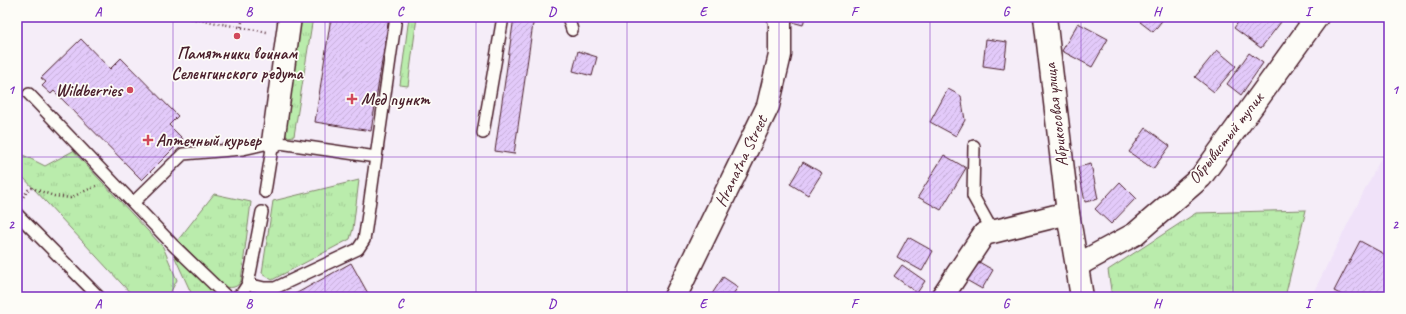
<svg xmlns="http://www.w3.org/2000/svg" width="1406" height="314" viewBox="0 0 1406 314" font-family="Caveat,sans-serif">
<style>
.built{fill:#f0e2f9}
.grass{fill:url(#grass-tufts);stroke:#82866c}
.building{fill:url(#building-hatch);stroke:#4a1f2b}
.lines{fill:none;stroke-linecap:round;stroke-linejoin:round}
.service-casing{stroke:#4a1f2b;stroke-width:14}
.minor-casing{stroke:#4a1f2b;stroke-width:25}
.secondary-casing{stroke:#4a1f2b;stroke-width:25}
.path{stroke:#4a1f2b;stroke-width:2.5;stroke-dasharray:1 3;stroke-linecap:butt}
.service{stroke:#fdfcf7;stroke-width:11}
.minor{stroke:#fdfcf7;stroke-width:22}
.secondary{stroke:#fdfcf7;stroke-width:22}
.grid{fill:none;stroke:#7b2cbf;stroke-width:1;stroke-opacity:0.55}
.poi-dot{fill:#d1495b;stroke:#fdfcf7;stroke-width:1.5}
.labels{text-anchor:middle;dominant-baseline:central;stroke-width:3.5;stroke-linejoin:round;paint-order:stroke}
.poi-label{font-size:17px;font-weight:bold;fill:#4a1f2b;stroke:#fdfcf7;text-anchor:start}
.street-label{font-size:17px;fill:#4a1f2b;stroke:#fdfcf7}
.neatline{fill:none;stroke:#7b2cbf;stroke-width:1.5}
.grid-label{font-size:13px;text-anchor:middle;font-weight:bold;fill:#7b2cbf}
</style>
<defs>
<pattern id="grass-tufts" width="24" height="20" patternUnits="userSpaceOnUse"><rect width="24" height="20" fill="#baecac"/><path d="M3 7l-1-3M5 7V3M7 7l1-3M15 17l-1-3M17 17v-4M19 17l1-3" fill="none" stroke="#a1ca94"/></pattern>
<pattern id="building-hatch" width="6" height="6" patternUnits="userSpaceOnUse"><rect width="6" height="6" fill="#e3cafa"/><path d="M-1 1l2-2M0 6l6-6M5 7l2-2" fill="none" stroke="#c4add6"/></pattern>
</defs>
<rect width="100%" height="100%" fill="#f5edf8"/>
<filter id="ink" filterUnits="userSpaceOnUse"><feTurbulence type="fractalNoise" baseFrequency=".025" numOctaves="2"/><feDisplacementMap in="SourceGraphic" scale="8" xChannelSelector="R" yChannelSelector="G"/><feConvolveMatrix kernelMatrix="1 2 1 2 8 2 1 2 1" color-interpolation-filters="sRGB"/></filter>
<g filter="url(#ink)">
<path class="built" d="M1389 142V297H1311Z"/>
<path class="grass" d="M298 17H313L294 136 288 137 283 134Z
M409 17H417L408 86 400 85Z
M73 151 163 247 177 280 168 297H134L22 176 17 170V152L45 166Z
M359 180 353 229 350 239 272 280 262 273 273 201Z
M214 194 251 202 241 281C237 288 232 288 224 287L178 240Z
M1306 210 1285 297H1112L1108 270 1196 213Z
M171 249 218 297H193Z"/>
<path class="building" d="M331 17H389L371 131 315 122Z
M514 17H534L514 154 495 151Z
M789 17H805L803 25 788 21Z
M1144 17H1165L1153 32 1140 22Z
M1242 17H1274L1281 22 1261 48 1234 28Z
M1078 23 1108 39 1092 67 1062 51Z
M81 39 110 69 121 58 178 116 169 125 183 139 142 180 54 91 51 94 42 86 46 82 41 78Z
M986 39 1007 42 1004 69 983 66Z
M1217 50 1236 66 1214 92 1195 77Z
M578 51 597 57 592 76 573 71Z
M1249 53 1263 63 1241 95 1227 84Z
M948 89 961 96 965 120 956 136 930 122Z
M1146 128 1170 146 1153 169 1129 152Z
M944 155 966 168 941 210 918 197Z
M803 162 822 173 808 195 790 184Z
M1091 164 1098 199 1085 202 1078 167Z
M1120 182 1136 198 1111 224 1095 209Z
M908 237 933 251 922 271 897 257Z
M1360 241 1386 255 1389 248V297H1346L1334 291Z
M972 258 993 270 982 289 961 277Z
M351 263 370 297H290Z
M902 265 925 281 917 293 894 276Z
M723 277 738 287 731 297H710Z"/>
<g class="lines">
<g class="service-casing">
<path id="service" d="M568 17 572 30
M29 94 133 203
M483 133 503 17
M974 146 973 196 993 232
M265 192 273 142
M17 214 99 297
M248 284 264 288H275L358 249 364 240 366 228 376 157
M227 297 174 246 133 203 183 154 243 149 273 142 376 157 396 17
M236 297 242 293 248 284 262 212"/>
</g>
<g class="minor-casing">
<path id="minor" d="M273 142 290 17
M1077 267 1085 261 1135 234 1201 177 1317 17
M675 297 768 106 780 55V21L778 17
M942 297 984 234 1068 213"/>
</g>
<g class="secondary-casing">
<path id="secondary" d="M1045 17 1068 213 1082 297"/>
</g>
<path class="path" d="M183 17 267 32
M241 27 243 17
M21 200 28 190 32 188 54 196 70 198 96 186"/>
<use href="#service" class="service"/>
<use href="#minor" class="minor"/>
<use href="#secondary" class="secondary"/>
</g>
</g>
<path class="grid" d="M173 17V297M325 17V297M476 17V297M627 17V297M779 17V297M930 17V297M1081 17V297M1233 17V297M17 157H1389"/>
<g class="poi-dot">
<circle cx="237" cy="36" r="4"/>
<circle cx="130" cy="90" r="4"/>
<path d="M350 93h4v4h4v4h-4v4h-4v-4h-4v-4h4z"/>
<path d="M146 134h4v4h4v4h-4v4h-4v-4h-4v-4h4z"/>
</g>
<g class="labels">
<g class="poi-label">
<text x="237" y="53" text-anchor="middle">Памятники воинам<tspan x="237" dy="20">Селенгинского редута</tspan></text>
<text x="122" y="90" text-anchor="end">Wildberries</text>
<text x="361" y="99">Мед пункт</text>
<text x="156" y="140">Аптечный курьер</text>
</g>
<g class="street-label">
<text transform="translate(1056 115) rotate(-97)">Абрикосовая улица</text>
<text transform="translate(1226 138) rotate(-52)">Обрывистый тупик</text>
<text transform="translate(741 161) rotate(-64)">Hranatna Street</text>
</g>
</g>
<rect width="1406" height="314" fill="none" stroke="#fdfcf7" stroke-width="44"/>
<rect x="22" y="22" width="1362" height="270" class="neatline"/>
<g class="grid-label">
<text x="98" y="16">A</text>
<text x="249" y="16">B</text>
<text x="400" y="16">C</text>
<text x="552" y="16">D</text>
<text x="703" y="16">E</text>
<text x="854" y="16">F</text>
<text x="1006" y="16">G</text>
<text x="1157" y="16">H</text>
<text x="1308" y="16">I</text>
<text x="11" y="94">1</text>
<text x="1395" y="94">1</text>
<text x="11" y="229">2</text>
<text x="1395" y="229">2</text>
<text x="98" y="308">A</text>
<text x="249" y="308">B</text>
<text x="400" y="308">C</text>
<text x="552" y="308">D</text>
<text x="703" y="308">E</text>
<text x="854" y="308">F</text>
<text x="1006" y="308">G</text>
<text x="1157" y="308">H</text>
<text x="1308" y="308">I</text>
</g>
</svg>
